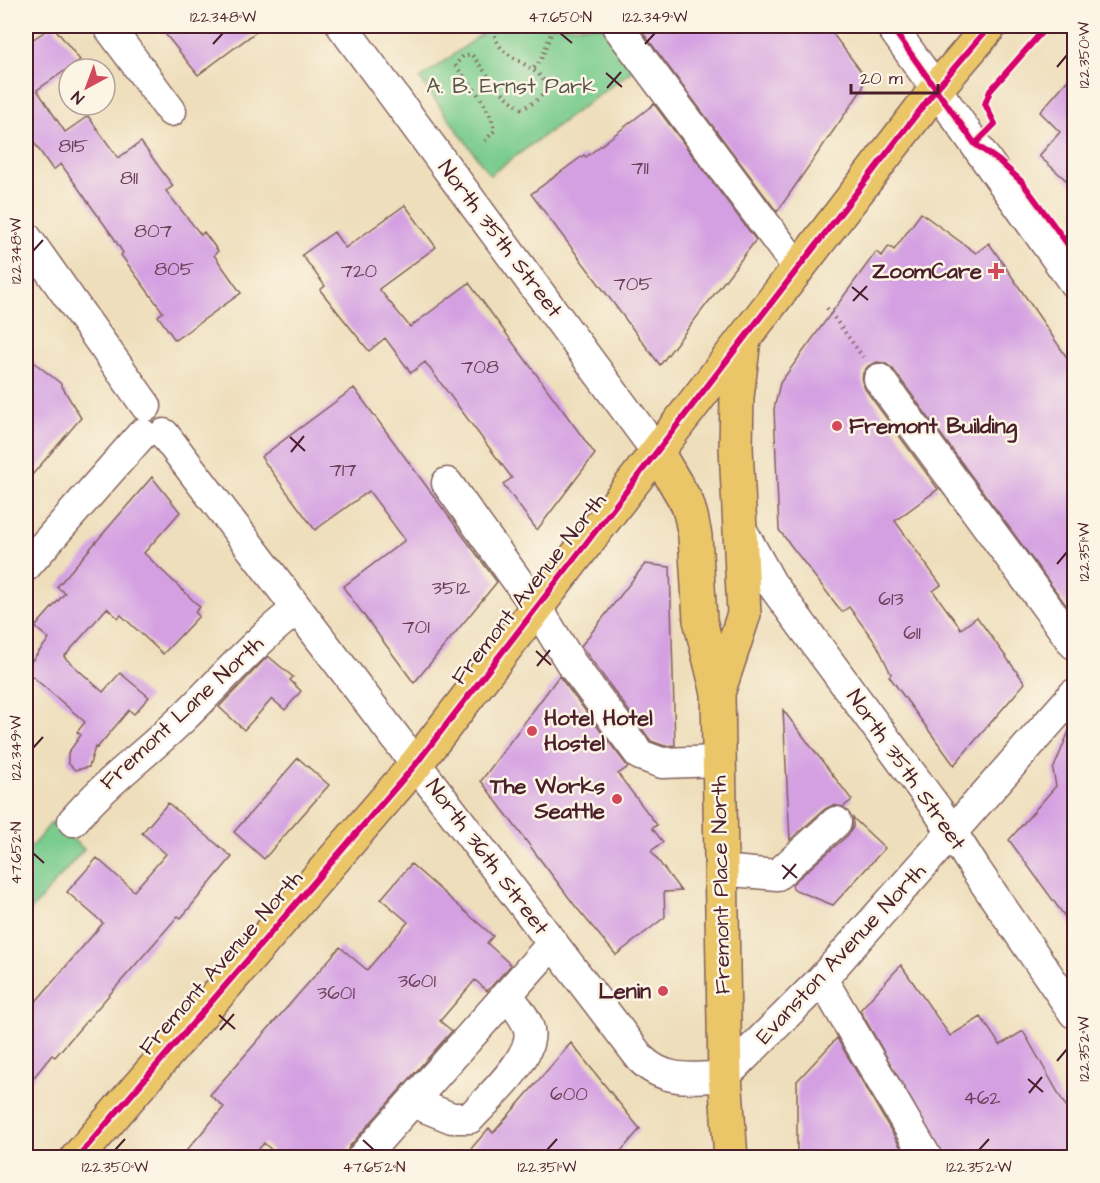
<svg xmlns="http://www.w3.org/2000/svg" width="1100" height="1183" viewBox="0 0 1100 1183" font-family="'Architects Daughter',sans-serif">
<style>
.green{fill:#7acc8e;stroke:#62765c;stroke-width:1.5}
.building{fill:#d4a0e2}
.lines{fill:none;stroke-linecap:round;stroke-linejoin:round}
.minor-casing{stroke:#83625d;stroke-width:33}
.major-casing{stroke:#83625d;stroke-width:36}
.path{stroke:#83625d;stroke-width:4;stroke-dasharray:1.5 4.5;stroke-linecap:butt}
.minor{stroke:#fff;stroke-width:30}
.major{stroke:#ebc669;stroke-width:33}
.cycleway-casing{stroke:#fcf5e5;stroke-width:10}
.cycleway{stroke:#d6006c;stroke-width:6}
.ticks{fill:none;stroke:#4a1f2b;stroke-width:2}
.poi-dot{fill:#d1495b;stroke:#fcf5e5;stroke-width:2}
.labels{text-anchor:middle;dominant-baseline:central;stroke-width:5;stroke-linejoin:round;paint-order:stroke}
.number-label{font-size:20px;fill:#6c3f59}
.park-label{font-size:22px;fill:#585349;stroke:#fcf5e5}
.street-label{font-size:22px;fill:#4a1f2b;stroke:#fcf5e5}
.poi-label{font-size:22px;font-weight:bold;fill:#4a1f2b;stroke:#fcf5e5;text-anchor:end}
.neatline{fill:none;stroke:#4a1f2b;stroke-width:2}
.ticks-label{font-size:15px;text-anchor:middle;fill:#4a1f2b}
</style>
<rect width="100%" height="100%" fill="#fcf5e5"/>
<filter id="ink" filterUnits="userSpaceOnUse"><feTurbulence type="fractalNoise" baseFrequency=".0167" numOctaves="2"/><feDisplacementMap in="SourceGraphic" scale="12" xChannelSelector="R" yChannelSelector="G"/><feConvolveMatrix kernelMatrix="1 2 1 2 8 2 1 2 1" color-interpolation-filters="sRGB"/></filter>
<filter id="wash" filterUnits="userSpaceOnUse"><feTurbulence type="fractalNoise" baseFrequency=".008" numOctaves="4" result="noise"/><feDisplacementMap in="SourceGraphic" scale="24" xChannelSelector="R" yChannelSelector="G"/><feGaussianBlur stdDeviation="1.35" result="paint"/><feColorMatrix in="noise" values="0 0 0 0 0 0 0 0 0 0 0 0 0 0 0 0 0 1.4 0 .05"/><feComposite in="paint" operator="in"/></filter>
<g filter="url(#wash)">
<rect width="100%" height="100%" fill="#eedebb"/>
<path class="green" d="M493 26H602L634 69 490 175 420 79Z
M52 822 84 849 26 916V853Z"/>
<g id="blocks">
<path class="building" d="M53 26 80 60 37 90 65 132 88 116 118 158 141 142 173 186 166 191 201 235 204 232 218 251 214 255 241 293 175 340 158 316 163 312 121 255 123 253 114 238 61 164 53 170 26 131V44Z
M159 26H264L198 75Z
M638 26H827L863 74V88L777 212Z
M1074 73V187L1039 156 1060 132 1040 112Z
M654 104 756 240 660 365 531 194 584 155 586 157Z
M405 205 436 247 379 289 410 327 469 283 595 454 537 530 503 484 512 478 425 362 411 373 385 338 369 351 320 290 325 286 302 255 334 232 345 248Z
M921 213 976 253 989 243 1074 368V616L893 369 885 363 877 362 868 366 863 373 862 381 865 389 938 489 895 521 941 585 933 591 961 629 977 617 1025 683 954 765 889 676 891 674 877 645 849 607 842 612 779 530 774 409 780 383 876 252 882 256 889 246 894 250Z
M26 356 60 383 81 418 26 482Z
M354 388 497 582 414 683 343 587 405 540 369 491 315 530 261 457Z
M152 477 180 512 144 553 200 607 195 612 199 616 163 654 121 615 118 618 107 608 64 657 103 692 120 673 149 697 134 714 129 710 97 748 95 747 89 767 75 770 68 763V753L81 735 77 732 85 722 26 671V668L49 639 35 627 65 593 57 587Z
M645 564 670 567 675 745 665 746 651 741 581 646Z
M268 656 293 677 290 680 301 691 285 710 272 699 244 730 219 707Z
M559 676 628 767 618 774 657 825 652 828 663 842 651 851 681 891 664 892 665 917 616 955 576 907 481 781Z
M783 710 852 800 843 807 833 805 825 809 790 840Z
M1074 719V929L1009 840 1056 786 1053 770Z
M298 758 329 785 264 859 234 832Z
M168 803 232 857 181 918 178 916 55 1057 52 1055 26 1087V1013L103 923 67 892 97 858 134 891 166 854 142 833Z
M853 818 885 848 833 905 793 889 792 884 848 835 853 827Z
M411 864 493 936 487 943 511 965 487 991 475 980 440 1021 452 1031 349 1147 345 1158H280L264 1143 251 1158H180L224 1107 210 1095 340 947 367 970 408 922 381 899Z
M901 965 950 1036 981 1017 1000 1045 1023 1031 1074 1121V1158H944L860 1010Z
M837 1038 907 1158H797V1081Z
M571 1043 640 1129 615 1158H463L489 1128 493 1133Z"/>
</g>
</g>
<g filter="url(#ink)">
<use href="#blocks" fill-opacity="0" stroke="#83625d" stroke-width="1.5"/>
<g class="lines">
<g class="minor-casing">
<path id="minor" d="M108 26 171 111
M342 26 657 452
M617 26 798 268
M891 26 1074 283
M26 237 146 406
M879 379 1074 644
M164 434 641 1059C665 1083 693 1078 725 1076L822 979 1074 694
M447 483 537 608 571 663 640 755 662 763 719 761
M740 527 771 583 937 809 976 870 1074 1013
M26 566 142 434
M73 821C106 782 147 753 184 717 221 681 255 641 297 609
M721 870 777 875 836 822
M822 979 927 1158
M412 1102 452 1118H470C488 1098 539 1054 528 1026 524 1015 514 1004 507 994
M362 1158 553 943"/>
</g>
<g class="major-casing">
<path id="major" d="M657 452 687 503 691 516 695 536 700 620 718 693 725 1076 731 1158
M718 693 744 614 736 447 737 397 744 339
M77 1158 416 764 937 88 990 26"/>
</g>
<path class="path" d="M534 68C546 57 546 39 556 26
M485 141 495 130C488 103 472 87 455 65L463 56 471 54C488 75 499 93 522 109 576 82 522 67 503 50 498 45 496 39 494 33L497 26
M827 308 863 357"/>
<use href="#minor" class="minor"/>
<use href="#major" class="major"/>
<g class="cycleway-casing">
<path id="cycleway" d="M891 26 975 144 999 161 1022 182 1074 253
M975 144 995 124 985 104 990 91 1047 26
M77 1158 416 764 937 88 990 26"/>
</g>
<use href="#cycleway" class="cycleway"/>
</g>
</g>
<path class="ticks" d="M560 33 572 43M213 44 223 33M645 44 655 33M1057 67 1067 55M606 73 622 87M607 88 621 72M33 251 43 240M852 287 868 300M853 301 867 286M290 437 305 451M291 452 304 436M1057 564 1067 552M536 651 551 665M537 666 550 650M33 748 43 737M33 853 44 863M782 865 797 878M783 879 796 864M219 1015 235 1029M220 1030 234 1014M1057 1061 1067 1049M1028 1079 1043 1092M1029 1093 1042 1077M363 1140 374 1150M115 1150 125 1139M547 1150 557 1139M979 1150 989 1139"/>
<g class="poi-dot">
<path d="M993 262h6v6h6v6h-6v6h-6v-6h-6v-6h6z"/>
<circle cx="837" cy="426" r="6"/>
<circle cx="532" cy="731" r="6"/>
<circle cx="617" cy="799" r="6"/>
<circle cx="663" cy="991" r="6"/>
</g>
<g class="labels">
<g class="number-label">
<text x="73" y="146">815</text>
<text x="640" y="168">711</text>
<text x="129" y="178">811</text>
<text x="153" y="231">807</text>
<text x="174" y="269">805</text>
<text x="359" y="271">720</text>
<text x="633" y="284">705</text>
<text x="480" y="367">708</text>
<text x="343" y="470">717</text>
<text x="451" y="588">3512</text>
<text x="891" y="599">613</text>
<text x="416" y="627">701</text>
<text x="912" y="633">611</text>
<text x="417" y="981">3601</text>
<text x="336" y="993">3601</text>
<text x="569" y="1094">600</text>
<text x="982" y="1098">462</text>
</g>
<g class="park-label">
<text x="511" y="86">A. B. Ernst Park</text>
</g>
<g class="street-label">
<text transform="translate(500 239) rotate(53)">North 35th Street</text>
<text transform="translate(529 589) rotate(-52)">Fremont Avenue North</text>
<text transform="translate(182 713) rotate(-43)">Fremont Lane North</text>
<text transform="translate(906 770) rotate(55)">North 35th Street</text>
<text transform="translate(487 857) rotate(53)">North 36th Street</text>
<text transform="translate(721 885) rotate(-91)">Fremont Place North</text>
<text transform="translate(841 954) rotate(-47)">Evanston Avenue North</text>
<text transform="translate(221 963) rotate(-49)">Fremont Avenue North</text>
</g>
<g class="poi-label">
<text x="982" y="271">ZoomCare</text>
<text x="849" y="426" text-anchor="start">Fremont Building</text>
<text x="544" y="718" text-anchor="start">Hotel Hotel<tspan x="544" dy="25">Hostel</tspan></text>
<text x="605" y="786">The Works<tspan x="605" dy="25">Seattle</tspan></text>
<text x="651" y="991">Lenin</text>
</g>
</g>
<rect width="1100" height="1183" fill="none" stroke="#fcf5e5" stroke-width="66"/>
<g transform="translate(87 87) rotate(221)"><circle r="28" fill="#fcf5e5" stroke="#b59f9b" stroke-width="1.5"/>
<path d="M0-4.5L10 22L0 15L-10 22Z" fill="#d1495b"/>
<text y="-9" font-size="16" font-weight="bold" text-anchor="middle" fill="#4a1f2b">N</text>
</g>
<path d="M851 84v9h87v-9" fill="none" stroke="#4a1f2b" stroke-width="3"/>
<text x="860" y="84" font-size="18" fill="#4a1f2b" stroke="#fcf5e5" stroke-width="4.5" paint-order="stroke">20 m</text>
<rect x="33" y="33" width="1034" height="1117" class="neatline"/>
<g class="ticks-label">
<text x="223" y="22">122.348°W</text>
<text x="560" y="22">47.650°N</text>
<text x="655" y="22">122.349°W</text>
<text transform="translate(1084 55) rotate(-90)" y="5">122.350°W</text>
<text transform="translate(16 251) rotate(-90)" y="5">122.348°W</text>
<text transform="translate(1084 552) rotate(-90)" y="5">122.351°W</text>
<text transform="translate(16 748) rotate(-90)" y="5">122.349°W</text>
<text transform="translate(16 853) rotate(-90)" y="5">47.652°N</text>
<text transform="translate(1084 1049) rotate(-90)" y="5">122.352°W</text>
<text x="115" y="1172">122.350°W</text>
<text x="374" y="1172">47.652°N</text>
<text x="547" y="1172">122.351°W</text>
<text x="979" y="1172">122.352°W</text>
</g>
</svg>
